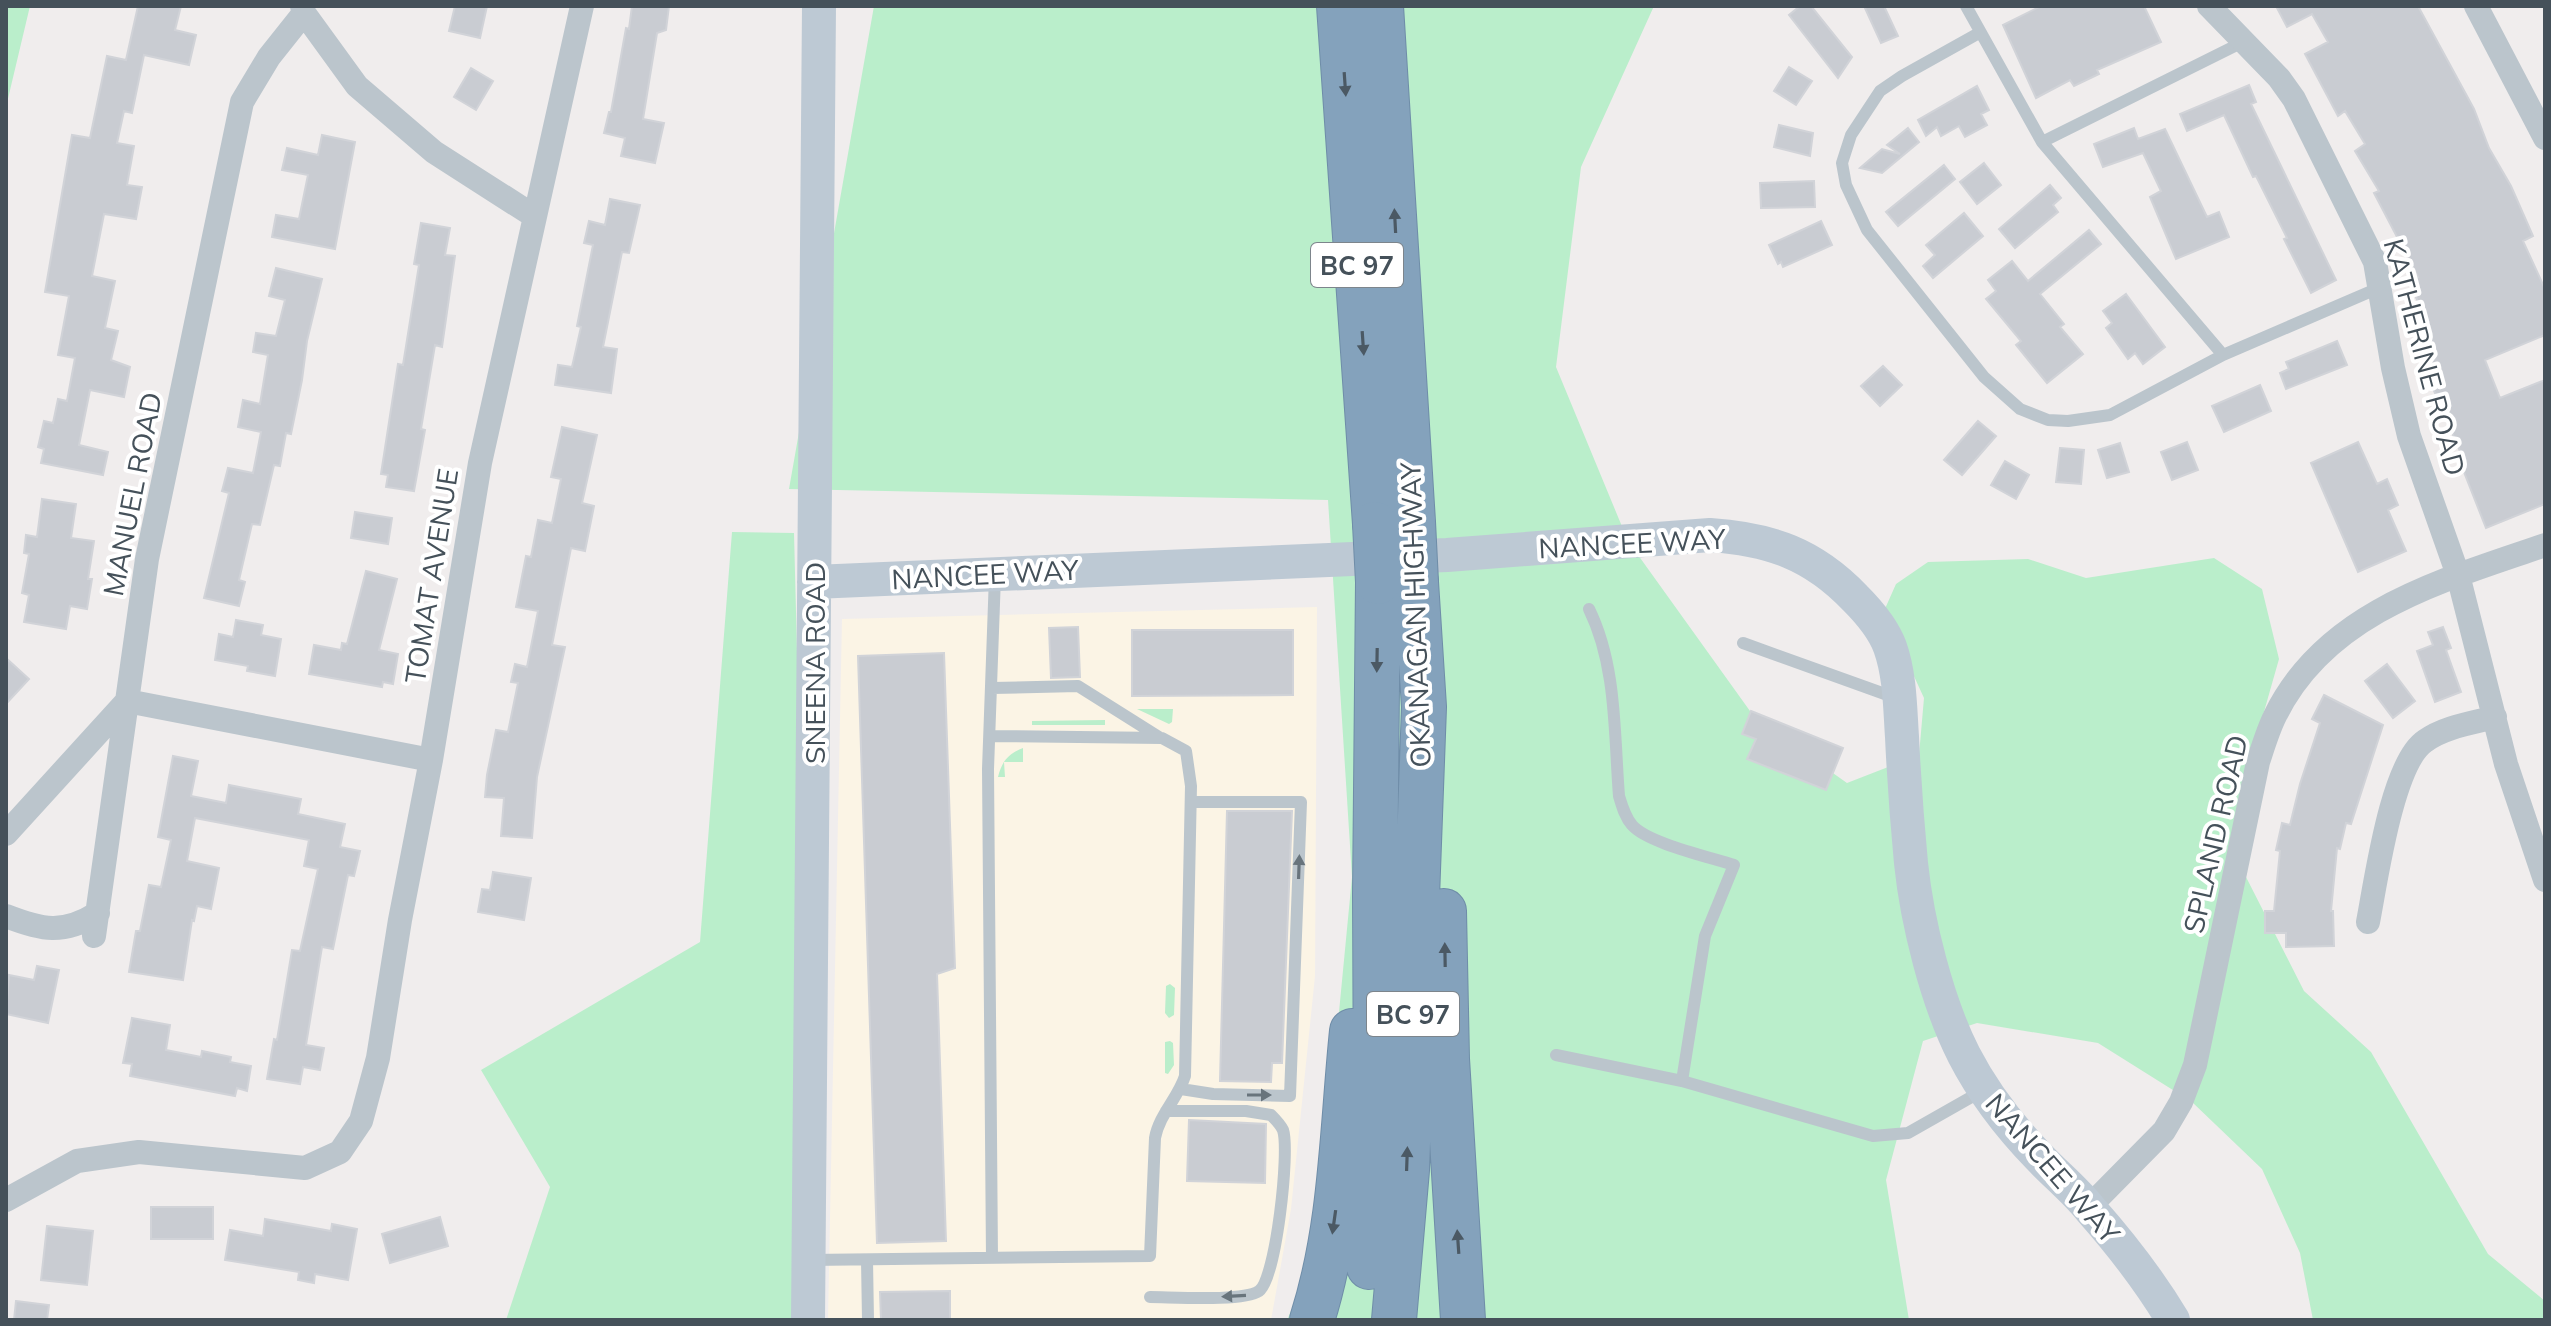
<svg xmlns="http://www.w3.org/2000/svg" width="2551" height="1326" viewBox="0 0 2551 1326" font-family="Mulish,sans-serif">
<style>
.commercial{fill:#fbf4e5}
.green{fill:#baeecb}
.building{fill:#c9ccd2;stroke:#d1d3d8;stroke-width:2}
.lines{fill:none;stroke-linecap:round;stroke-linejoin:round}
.highway-casing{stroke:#6f8da8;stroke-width:46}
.lane{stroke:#bbc5cc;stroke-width:12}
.street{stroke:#bbc5cc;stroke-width:24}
.secondary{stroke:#bdc9d4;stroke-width:34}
.highway{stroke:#84a2bc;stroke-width:44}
.highway-bridge-casing{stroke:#6f8da8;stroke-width:46;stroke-linecap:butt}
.highway-bridge{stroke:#84a2bc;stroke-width:44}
.oneway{fill:#4b5964}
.oneway2{fill:#68747c}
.labels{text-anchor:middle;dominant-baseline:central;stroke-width:8;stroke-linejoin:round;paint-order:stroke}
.shield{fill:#fff;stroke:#7d858c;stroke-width:2}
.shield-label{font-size:26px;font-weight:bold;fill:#45515a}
.street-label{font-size:28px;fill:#45515a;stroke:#fff}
</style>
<rect width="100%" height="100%" fill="#f0eded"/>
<path class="commercial" d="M1317 607 1315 976 1291 1209 1271 1320H828L842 619Z"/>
<path class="green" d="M6 6H30L6 107Z
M874 6H1654L1581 167 1556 367 1628 541 1755 718 1847 783 1919 755 1924 698 1884 611 1896 584 1928 562 2028 559 2086 578 2214 558 2262 589 2279 659 2242 789 2246 877 2304 991 2371 1052 2488 1254 2545 1301V1320H2313L2300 1253 2262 1169 2192 1102 2098 1043 1977 1023 1923 1041 1886 1180 1909 1320H1287L1307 1275 1334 1064 1352 877 1328 500 789 489Z
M732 532 794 533 814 1320H506L550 1187 481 1070 700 942Z
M1137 709H1173L1172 722 1169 724Z
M1105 720V725H1032V721Z
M1023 748V762H1004L1005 777H998C1002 761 1008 754 1023 748Z
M1170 984 1175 988 1174 1015 1169 1018 1165 1013 1166 986Z
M1170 1041 1173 1043 1174 1065 1168 1074 1165 1073V1042Z"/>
<path class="building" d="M138 6H181L175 30 196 35 189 65 144 55 132 113 124 111 117 143 134 146 127 185 142 187 136 219 104 214 92 276 115 281 105 328 118 331 111 360 130 367 124 397 90 390 79 445 108 452 103 475 41 463 44 449 38 447 44 421 53 423 58 399 67 401 75 358 58 355 69 296 45 292 72 135 90 138 107 56 126 60Z
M455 6H487L480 38 449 31Z
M632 6H669L666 30 657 33 643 119 664 123 655 163 621 156 625 138 604 133 609 112H611L626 28 629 29Z
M1800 6H1811L1852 57 1838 78 1789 15Z
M1864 6H1884L1898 36 1881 43Z
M2041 6H2144L2161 42 2097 70 2099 74 2074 86 2070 80 2036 98 2003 25Z
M2276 6H2418L2474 109 2489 148 2511 186 2533 236 2523 241 2545 289V335L2485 360 2500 398 2545 380V504L2486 528 2462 467 2466 465 2425 370 2429 369 2416 335 2430 330 2409 281 2418 277 2374 193 2379 191 2355 151 2365 144 2345 111 2338 116 2305 54 2328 42 2312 14 2287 27Z
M1789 67 1812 81 1796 105 1774 91Z
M471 68 493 81 476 110 454 97Z
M2249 85 2256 102 2251 104 2336 280 2311 293 2284 239 2287 238 2256 176 2253 177 2224 115 2187 131 2180 114Z
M1977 86 1989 110 1981 114 1987 125 1965 137 1959 126 1941 136 1937 127 1926 136 1918 120Z
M1779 125 1813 133 1810 156 1774 147Z
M1908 128 1919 142 1882 173 1860 168 1882 149 1900 154 1887 145Z
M2134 128 2138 139 2165 129 2207 217 2219 212 2229 237 2176 259 2150 197 2161 191 2143 153 2103 167 2094 144Z
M322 135 355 142 335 249 272 237 276 215 299 219 308 175 282 170 287 148 318 155Z
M1984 163 2001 185 1977 204 1960 182Z
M1944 165 1955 179 1898 226 1886 212Z
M1814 181 1815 207 1761 208 1760 183Z
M2050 185 2061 198 2053 205 2058 212 2015 248 1999 229Z
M610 199 640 205 629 253 622 252 603 347 617 349 611 393 555 385 558 365 572 367 581 327 577 326 593 245 584 243 589 221 605 225Z
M1964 213 1983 236 1933 278 1923 266 1935 255 1926 245Z
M1821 221 1832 245 1783 267 1781 262 1778 264 1769 245Z
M421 223 450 228 445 255 455 256 442 347 435 345 421 429 425 430 414 491 386 487 388 475 381 474 398 364 403 365 419 265 414 264Z
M2089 230 2101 244 2040 294 2064 324 2060 327 2083 354 2047 383 2016 345 2021 341 1986 299 1996 291 1988 280 2012 261 2028 281Z
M276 268 322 279 307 341 302 380 291 434 286 433 280 466 274 465 260 525 252 524 239 580 245 582 239 606 204 598 229 493 222 491 228 468 253 473 261 432 238 427 243 400 260 404 268 355 253 352 256 333 276 336 285 300 269 296Z
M2126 294 2165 347 2143 364 2135 353 2128 359 2106 328 2112 323 2103 311Z
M2337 341 2347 365 2286 389 2280 373 2289 369 2286 362Z
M1883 366 1902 385 1880 406 1861 386Z
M2260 385 2271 411 2224 432 2212 406Z
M1978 421 1996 436 1962 475 1944 460Z
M562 427 597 435 582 503 594 506 585 551 571 548 552 645 565 647 537 777 532 838 501 836 504 798 485 797 487 775 496 730 508 732 518 683 511 682 515 664 527 667 538 611 516 607 526 556 531 557 538 520 552 523 561 479 551 477Z
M2187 442 2198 470 2172 480 2161 452Z
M2358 442 2377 484 2387 479 2398 505 2388 510 2406 551 2358 572 2311 463Z
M2120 443 2129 472 2107 478 2098 450Z
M2060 448 2084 450 2081 484 2056 482Z
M2005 461 2029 475 2016 499 1991 485Z
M42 499 76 504 71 538 94 541 88 579H92L87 609 70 606 66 629 24 622 29 595 22 593 29 554 24 553 26 535 37 537Z
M355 512 392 518 388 544 351 538Z
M366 571 397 579 379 650 398 654 393 684 383 682 382 687 309 674 314 645 341 650 342 643 347 644Z
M236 620 263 625 261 635 281 639 275 676 247 671 248 666 215 660 219 634 233 637Z
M1078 627 1080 677 1051 678 1049 628Z
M2443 627 2451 648 2446 650 2461 692 2435 702 2417 651 2433 645 2428 632Z
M1132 630H1293V695L1132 696Z
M944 653 955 968 937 974 946 1241 877 1243 858 656Z
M6 658 29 679 6 704Z
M2387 664 2415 701 2393 718 2365 681Z
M2324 695 2383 725 2351 824 2346 823 2340 849 2337 848 2331 911H2333L2334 946 2286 947V933H2265V911H2274L2280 851 2276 850 2282 823 2290 825 2300 784 2320 723 2312 719Z
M1751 711 1843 748 1826 790 1747 759 1756 739 1742 734Z
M173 756 198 761 191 796 226 803 229 785 301 799 298 814 345 824 340 847 360 851 354 876 348 875 333 949 322 947 306 1045 324 1048 320 1070 303 1067 300 1084 267 1079 274 1039 277 1040 292 950 300 951 318 869 304 866 309 840 195 818 187 861 219 868 211 909 197 906 194 921 192 920 183 980 129 972 136 931H140L149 885 161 887 171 840 158 837Z
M1227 811H1292L1282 1063H1272L1271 1082 1220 1081Z
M493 872 531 878 524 920 478 912 482 889 490 890Z
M37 966 59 970 48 1023 6 1014 9 975 34 980Z
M132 1018 170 1025 166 1050 201 1057 202 1051 231 1057 230 1062 251 1066 247 1091 237 1088 235 1096 130 1076 132 1064 123 1063Z
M1189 1120 1266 1124 1265 1183 1187 1181Z
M151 1207H213V1239H151Z
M440 1217 448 1246 390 1263 382 1234Z
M265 1219 331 1231 332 1224 357 1229 348 1280 315 1274 314 1283 298 1280 299 1272 225 1260 230 1230 263 1236Z
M47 1226 93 1231 87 1285 41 1280Z
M950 1291V1320H881L880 1292Z
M16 1301 49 1305 47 1320H14Z"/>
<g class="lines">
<g class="highway-casing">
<path id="highway" d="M1339 6 1375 524
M1381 6 1413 522
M1444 911 1447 1059 1463 1320
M1369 1267 1376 1110 1375 895 1378 582
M1312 1320C1342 1226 1342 1128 1352 1031
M1394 1320 1407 1170 1424 707 1416 582"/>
</g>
<path class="lane" d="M1966 6 2042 142 2223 355
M1979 33 1902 76 1880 91 1851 135 1842 163 1846 185 1867 230 1984 377 2020 409 2048 420 2068 421 2110 415 2223 355 2381 287
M2042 142 2245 41
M1589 609C1617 666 1614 734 1619 796 1622 806 1625 817 1632 825 1647 843 1710 857 1734 865L1705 936 1682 1081
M1743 643 1896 698
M992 688 1078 686 1159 737
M1556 1055 1682 1081 1873 1136 1908 1133 1982 1091
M1181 1089 1213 1094 1290 1096 1301 802H1191
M992 1258 988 769 995 576
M809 1260 1150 1256 1155 1138C1159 1115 1178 1098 1185 1076L1191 786 1186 751 1162 738 991 736
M867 1260 868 1320
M1150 1297C1172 1297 1243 1302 1259 1291 1276 1279 1290 1151 1283 1130 1280 1124 1276 1120 1271 1115L1246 1111H1166"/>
<path class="street" d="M302 6 304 13 357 86 434 152 534 216
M2209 6 2279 78 2294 99 2375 262 2393 368 2409 436 2458 575 2506 764 2545 880
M2476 6 2545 138
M127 701 431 760
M6 834 127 701
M6 916C42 930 63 935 98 913
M2368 922C2376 881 2392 763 2425 741 2444 727 2472 723 2495 717
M94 936 147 559 242 102 269 57 304 13
M6 1200 77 1161 139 1152 305 1168 340 1152 361 1121 378 1058 400 920 431 760 480 463 582 6
M2089 1207 2164 1131 2181 1102 2195 1065 2258 762C2263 747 2268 730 2275 716 2326 611 2444 580 2545 545"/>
<path class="secondary" d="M814 582 1447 555 1710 535C1770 539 1813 554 1855 598 1869 612 1883 628 1890 647 1900 675 1900 707 1902 737 1904 779 1907 821 1911 863 1917 922 1937 1002 1964 1055 1983 1092 2010 1127 2039 1157 2056 1175 2075 1190 2090 1209 2121 1244 2149 1280 2173 1320
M808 1320 819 6"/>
<use href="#highway" class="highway"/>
<g class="highway-bridge-casing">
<path id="highway-bridge" d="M1413 522 1416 582
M1375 524 1378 582"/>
</g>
<use href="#highway-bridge" class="highway-bridge"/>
</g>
<defs><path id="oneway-solid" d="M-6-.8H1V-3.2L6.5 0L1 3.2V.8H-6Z" transform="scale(2)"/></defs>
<g class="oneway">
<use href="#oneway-solid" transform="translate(1345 84) rotate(86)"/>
<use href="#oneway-solid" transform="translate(1395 221) rotate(-93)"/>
<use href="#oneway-solid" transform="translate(1363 343) rotate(86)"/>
<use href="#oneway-solid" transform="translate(1377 660) rotate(91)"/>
<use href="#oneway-solid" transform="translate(1445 955) rotate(-91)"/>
<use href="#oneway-solid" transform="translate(1407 1159) rotate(-88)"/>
<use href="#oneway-solid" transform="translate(1334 1222) rotate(98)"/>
<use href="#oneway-solid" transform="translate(1458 1242) rotate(-94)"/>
</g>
<g class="oneway2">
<use href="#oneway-solid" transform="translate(1299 867) rotate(-88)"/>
<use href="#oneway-solid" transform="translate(1259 1095)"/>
<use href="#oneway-solid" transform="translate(1234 1296) rotate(177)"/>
</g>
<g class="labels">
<g class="shield">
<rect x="1311" y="243" width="92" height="44" rx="6"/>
<rect x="1367" y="992" width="92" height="44" rx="6"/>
</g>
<g class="shield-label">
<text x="1357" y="265">BC 97</text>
<text x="1413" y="1014">BC 97</text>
</g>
<g class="street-label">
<text transform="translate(2425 357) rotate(75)">KATHERINE ROAD</text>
<text transform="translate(132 494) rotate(-79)">MANUEL ROAD</text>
<text transform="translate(1632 543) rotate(-3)">NANCEE WAY</text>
<text transform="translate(985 574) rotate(-3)">NANCEE WAY</text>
<text transform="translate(431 576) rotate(-81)">TOMAT AVENUE</text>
<text transform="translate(1415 615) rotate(-92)">OKANAGAN HIGHWAY</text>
<text transform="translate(814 663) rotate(-90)">SNEENA ROAD</text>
<text transform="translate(2215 834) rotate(-77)">SPLAND ROAD</text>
<text transform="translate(2053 1168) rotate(49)">NANCEE WAY</text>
</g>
</g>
<rect width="2551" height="1326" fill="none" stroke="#45515a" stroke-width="16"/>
</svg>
